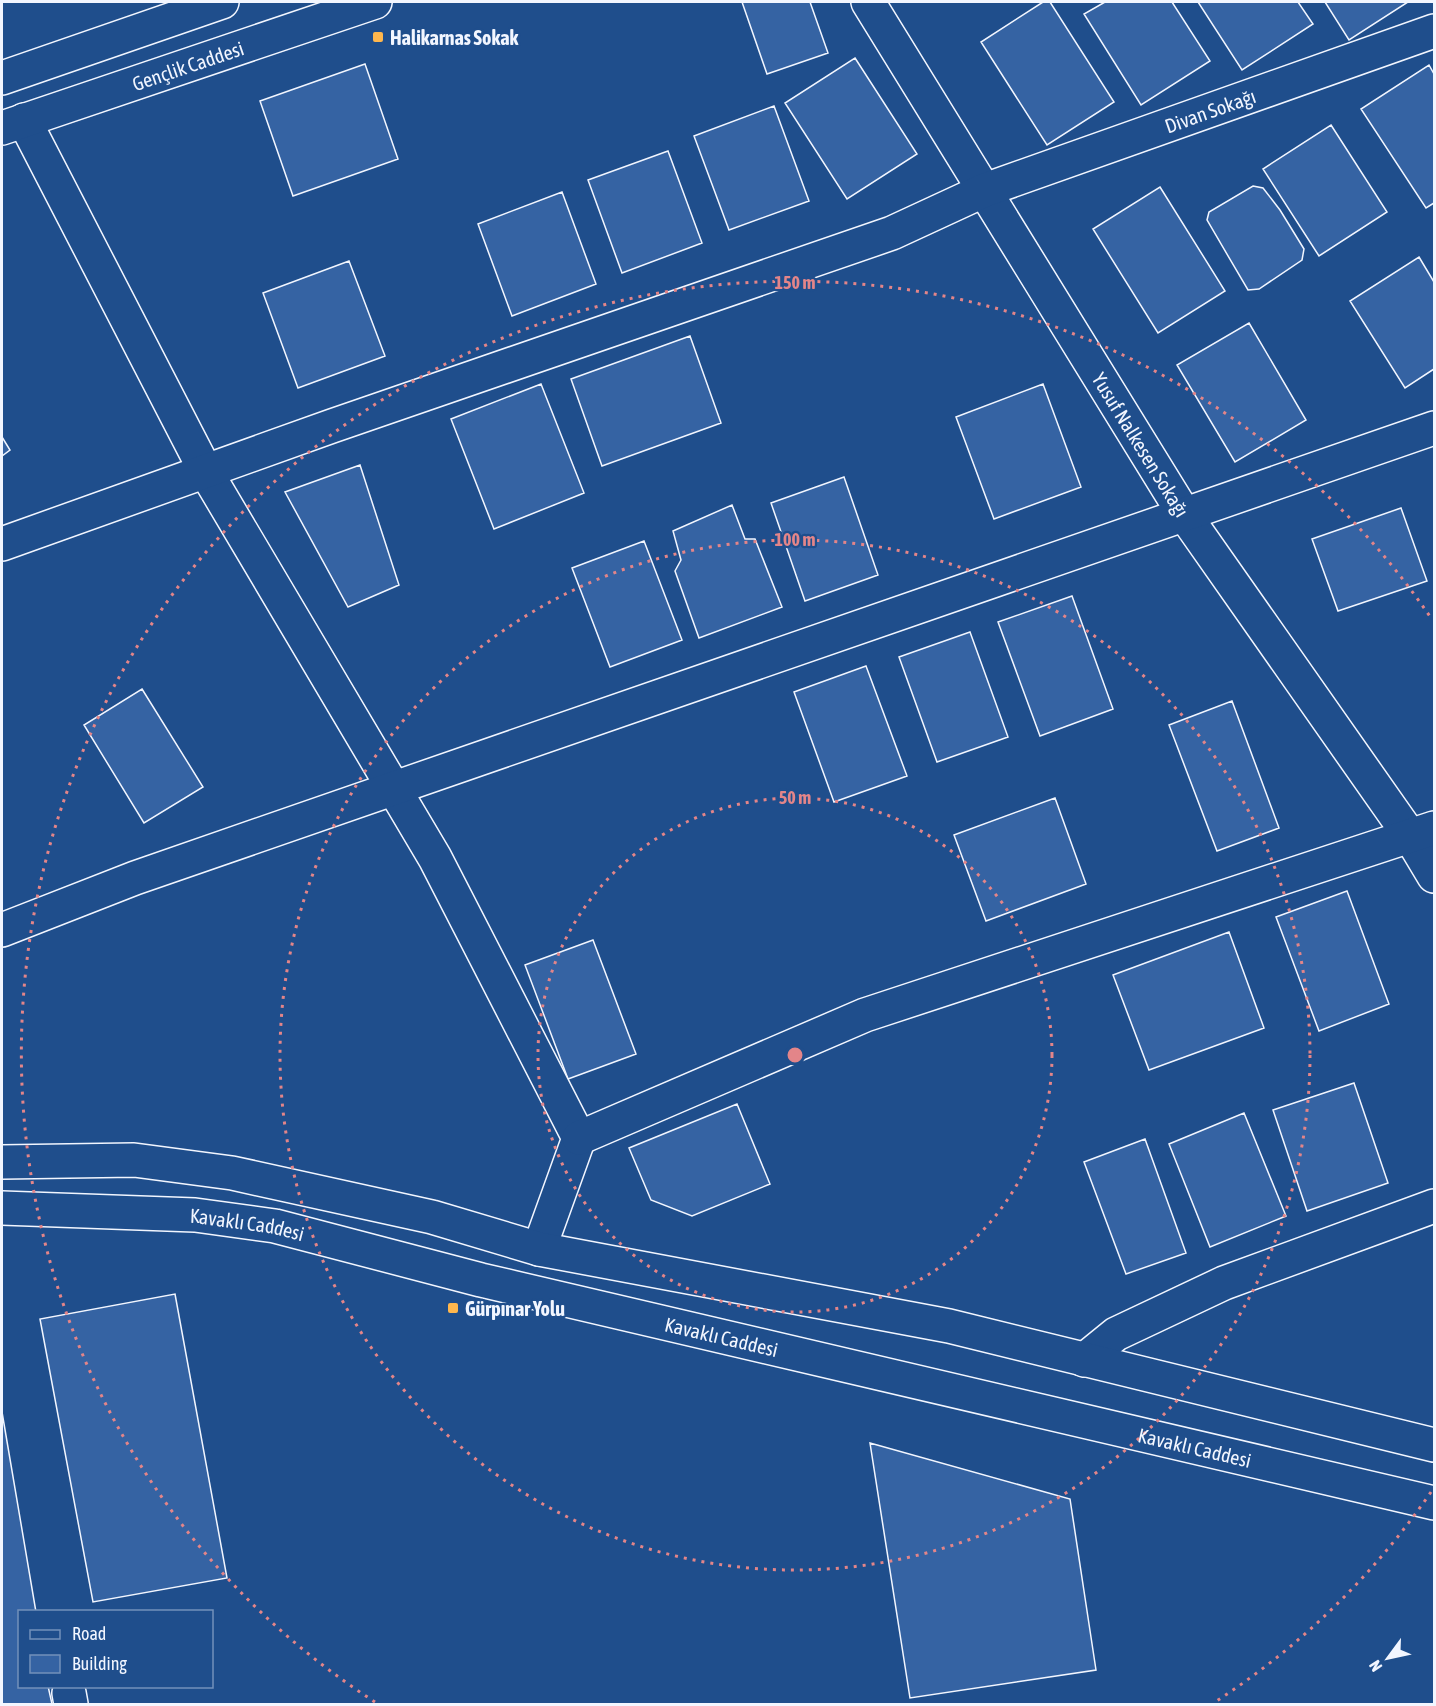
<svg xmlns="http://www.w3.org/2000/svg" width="1436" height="1706" viewBox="0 0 1436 1706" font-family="'Asap Condensed',sans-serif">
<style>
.building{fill:#3563a3;stroke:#f2f6ff;stroke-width:1.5}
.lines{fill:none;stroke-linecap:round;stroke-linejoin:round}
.minor-casing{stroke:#f2f6ff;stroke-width:36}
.major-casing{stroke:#f2f6ff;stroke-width:36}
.minor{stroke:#1f4e8c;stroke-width:33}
.major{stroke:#1f4e8c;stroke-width:33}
.ring{fill:none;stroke:#e38589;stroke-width:3;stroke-dasharray:3 6}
.poi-dot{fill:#ffb74d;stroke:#1f4e8c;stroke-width:2}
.labels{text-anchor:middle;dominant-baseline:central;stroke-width:4.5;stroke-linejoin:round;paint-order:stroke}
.poi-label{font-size:20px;font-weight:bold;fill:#f2f6ff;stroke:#1f4e8c;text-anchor:start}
.street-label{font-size:20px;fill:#f2f6ff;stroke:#1f4e8c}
.centre{fill:#e38589;stroke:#1f4e8c;stroke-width:3}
.ring-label{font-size:18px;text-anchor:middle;font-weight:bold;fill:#e38589;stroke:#1f4e8c;stroke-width:4.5;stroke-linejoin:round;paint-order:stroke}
</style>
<rect width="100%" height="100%" fill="#1f4e8c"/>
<path class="building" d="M742 2H810L828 53 767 74Z
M1043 2H1050L1114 102 1047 145 981 42Z
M1105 2H1172L1210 61 1141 105 1084 14Z
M1198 2H1298L1313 24 1242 70Z
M1325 2H1408L1349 40Z
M855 58 917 154 847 199 785 103Z
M365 64 398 159 293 196 260 101Z
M1429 65 1434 74V203L1426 208 1361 109Z
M774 106 809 201 729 230 694 136Z
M1331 125 1387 212 1319 256 1263 169Z
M668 151 702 243 622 273 588 180Z
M1253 186 1263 188 1280 210 1304 249 1302 260 1259 289 1248 290 1207 220 1209 212Z
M1160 187 1225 291 1158 333 1093 229Z
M562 192 596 284 512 316 478 224Z
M1419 257 1434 282V369L1405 388 1350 301Z
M349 261 385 356 298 388 263 293Z
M1249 323 1306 420 1235 462 1177 365Z
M690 336 721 423 602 466 571 379Z
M541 384 584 493 494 529 451 419Z
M1043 384 1081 487 994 519 956 417Z
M2 437 10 450 2 456Z
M360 465 399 585 348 607 285 492Z
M844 477 878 575 805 601 771 503Z
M732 505 745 539H755L782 607 699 638 675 571 681 560 673 531Z
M1401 508 1427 581 1338 611 1312 539Z
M644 541 682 640 610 667 572 568Z
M1072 596 1113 709 1040 736 998 622Z
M970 632 1008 737 937 762 899 657Z
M866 666 907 776 834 802 794 692Z
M142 689 203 787 144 823 84 725Z
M1232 701 1279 828 1217 851 1169 725Z
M1055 798 1086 884 986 921 954 835Z
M1347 891 1389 1004 1319 1031 1276 917Z
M1229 932 1264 1028 1149 1070 1113 975Z
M593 940 636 1054 568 1079 525 965Z
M1354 1083 1388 1183 1307 1211 1273 1110Z
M737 1104 770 1184 692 1216 651 1200 629 1148Z
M1244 1113 1286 1216 1210 1247 1169 1144Z
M1145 1139 1186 1253 1126 1274 1084 1162Z
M175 1294 227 1578 93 1602 40 1319Z
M2 1412 36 1612H20V1686H48L52 1704H2Z
M870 1443 1070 1499 1096 1670 910 1698Z"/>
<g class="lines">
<g class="minor-casing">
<g id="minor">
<path id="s1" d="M868 2 1184 514 1410 836 1434 876"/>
<path d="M2 78 222 2"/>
<path d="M24 120 206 472 435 858 579 1138 539 1249"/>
<path id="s2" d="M2 128 375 2"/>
<path id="s3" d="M2 544 332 426 892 233 985 190 1434 31"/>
<path d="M2 930 135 878 1434 428"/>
<path d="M579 1138 865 1015 1434 828"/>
<path d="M1084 1360 1116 1334 1224 1283 1434 1206"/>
<path d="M69 1693 71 1704"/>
</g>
</g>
<g class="major-casing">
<g id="major">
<path d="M2 1162 134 1160 232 1173 432 1217 539 1249 949 1326 1434 1445"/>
<path id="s4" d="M2 1208 195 1215 275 1226 481 1280 1434 1503"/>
</g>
</g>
<use href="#minor" class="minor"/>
<use href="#major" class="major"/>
</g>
<g class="ring">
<circle cx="795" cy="1055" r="257"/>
<circle cx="795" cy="1055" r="515"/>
<path d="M1431 1492A772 772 0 0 1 1215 1702M375 1702A772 772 0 1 1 1431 618"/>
</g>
<g class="poi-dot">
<rect x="372" y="31" width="12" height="12" rx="3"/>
<rect x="447" y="1302" width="12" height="12" rx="3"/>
</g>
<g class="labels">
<g class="poi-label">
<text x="390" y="37">Halikarnas Sokak</text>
<text x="465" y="1308">Gürpınar Yolu</text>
</g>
<g class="street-label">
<text stroke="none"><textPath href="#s2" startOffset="196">Gençlik Caddesi</textPath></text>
<text stroke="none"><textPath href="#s3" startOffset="1284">Divan Sokağı</textPath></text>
<text stroke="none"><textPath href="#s1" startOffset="520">Yusuf Nalkesen Sokağı</textPath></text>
<text stroke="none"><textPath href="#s4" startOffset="246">Kavaklı Caddesi</textPath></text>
<text stroke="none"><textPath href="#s4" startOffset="734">Kavaklı Caddesi</textPath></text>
<text stroke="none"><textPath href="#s4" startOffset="1220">Kavaklı Caddesi</textPath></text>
</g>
</g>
<circle cx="795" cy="1055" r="9" class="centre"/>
<g class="ring-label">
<text x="795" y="289">150 m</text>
<text x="795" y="546">100 m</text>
<text x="795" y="804">50 m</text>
</g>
<rect width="1436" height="1706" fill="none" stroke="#f2f6ff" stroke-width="6"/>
<rect x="18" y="1610" width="195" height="78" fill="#1f4e8c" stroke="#7391ba" stroke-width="1.5"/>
<rect x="30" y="1630" width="30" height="9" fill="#1f4e8c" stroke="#7391ba" stroke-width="1.5"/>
<text x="72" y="1640" font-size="18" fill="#f2f6ff">Road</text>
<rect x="30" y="1655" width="30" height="18" fill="#3563a3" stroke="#7391ba" stroke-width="1.5"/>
<text x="72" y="1670" font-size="18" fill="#f2f6ff">Building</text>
<g transform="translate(1388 1658) rotate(237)" stroke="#1f4e8c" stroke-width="4.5" paint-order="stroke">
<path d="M0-4.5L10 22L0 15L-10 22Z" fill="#f2f6ff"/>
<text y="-9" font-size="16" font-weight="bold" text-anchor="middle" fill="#f2f6ff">N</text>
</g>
</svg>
